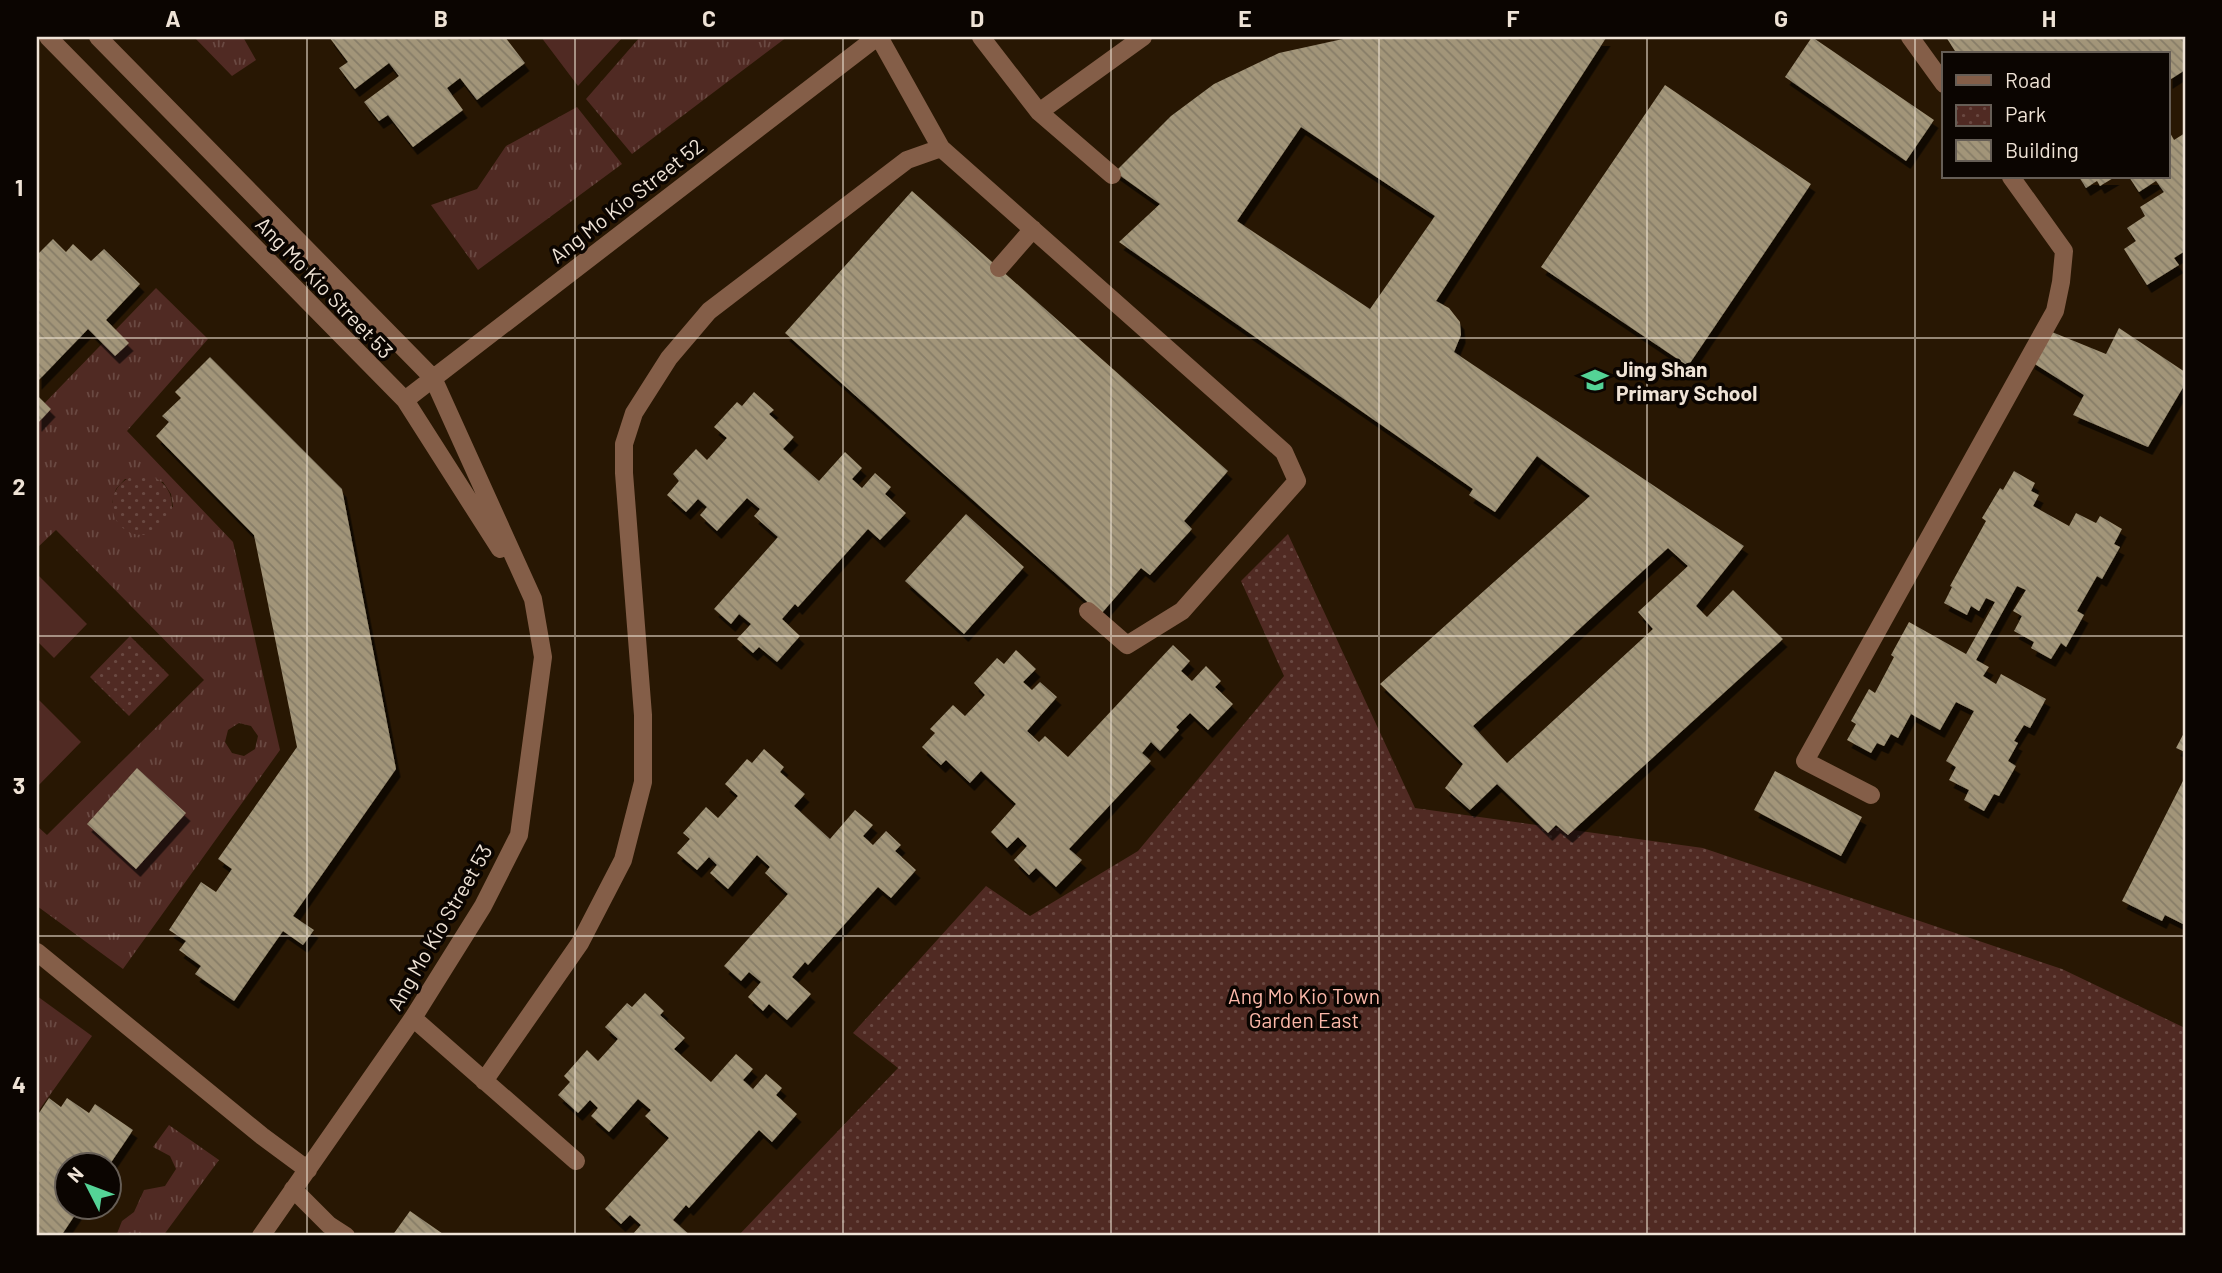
<svg xmlns="http://www.w3.org/2000/svg" width="2222" height="1273" viewBox="0 0 2222 1273" font-family="Barlow,sans-serif">
<style>
.grass{fill:url(#grass-tufts);fill-rule:evenodd}
.park{fill:url(#park-dots)}
.garden{fill:#502a23}
.building{fill:url(#building-back-hatch);fill-rule:evenodd;filter:url(#shadow)}
.lines{fill:none;stroke-linecap:round;stroke-linejoin:round}
.minor{stroke:#845e48;stroke-width:18}
.grid{fill:none;stroke:#efe3d6;stroke-width:2;stroke-opacity:0.55}
.labels{text-anchor:middle;dominant-baseline:central;stroke-width:7;stroke-linejoin:round;paint-order:stroke}
.street-label{font-size:21px;fill:#efe3d6;stroke:#0b0501}
.poi-label{font-size:21px;font-weight:bold;fill:#efe3d6;stroke:#0b0501;text-anchor:start}
.park-label{font-size:21px;fill:#fcb8a9;stroke:#0b0501}
.neatline{fill:none;stroke:#efe3d6;stroke-width:2.5}
.grid-label{font-size:23px;text-anchor:middle;font-weight:bold;fill:#efe3d6}
</style>
<defs>
<pattern id="grass-tufts" width="24" height="20" patternUnits="userSpaceOnUse" patternTransform="scale(1.75)"><rect width="24" height="20" fill="#502a23"/><path d="M3 7l-1-3M5 7V3M7 7l1-3M15 17l-1-3M17 17v-4M19 17l1-3" fill="none" stroke="#6a4942"/></pattern>
<pattern id="park-dots" width="8" height="8" patternUnits="userSpaceOnUse" patternTransform="scale(1.75)"><rect width="8" height="8" fill="#502a23"/><path d="M2 2h.1M6 6h.1" fill="none" stroke="#6a4942" stroke-width="1.8" stroke-linecap="round"/></pattern>
<pattern id="building-back-hatch" width="6" height="6" patternUnits="userSpaceOnUse" patternTransform="scale(1.75)"><rect width="6" height="6" fill="#a29579"/><path d="M-1 5l2 2M0 0l6 6M5-1l2 2" fill="none" stroke="#877d68"/></pattern>
<filter id="shadow"><feDropShadow dx="4.5" dy="8" stdDeviation="0" flood-color="#0009"/></filter>
</defs>
<rect width="100%" height="100%" fill="#281703"/>
<path class="grass" d="M194 37H243L256 60 232 76Z
M640 37H787L632 154 586 99Z
M577 107 622 164 478 270 431 205 477 189 506 146Z
M156 288 208 339 127 431 233 542 280 750 123 969 37 906V826L47 835 204 680 56 530 37 548V411ZM125 479 163 482 171 494 173 507 112 503 116 489ZM239 723 251 726 258 736 255 749 244 756 232 753 225 742 228 730Z
M37 996 92 1036 37 1113Z
M169 1125 219 1160 163 1236H116L122 1221 134 1212 144 1190 165 1186 176 1169 170 1156 153 1147Z"/>
<path class="park" d="M112 505a30 30 0 1 1 60 0a30 30 0 1 1-60 0Z
M1288 534 1415 808 1703 848 2062 969 2185 1028V1236H738L898 1068 853 1033 986 886 1030 916 1138 851 1284 676 1241 581Z
M130 636 169 675 129 716 90 677Z"/>
<path class="garden" d="M541 37H623L578 86Z
M37 574 87 624 54 658 37 641Z
M37 698 81 742 37 787Z"/>
<path class="building" d="M329 37H505L525 63 477 100 460 78 447 88 463 110 413 147 388 115 379 121 364 102 399 76 389 63 355 89 339 68 348 62Z
M1352 37 1606 38 1436 301 1449 308 1460 322 1461 335 1454 352 1744 546 1696 606 1707 617 1733 590 1783 639 1568 835 1556 825 1548 833 1497 784 1470 810 1445 788 1463 764 1380 684 1590 496 1537 456 1495 512 1469 495 1473 489 1119 242 1160 204 1115 172 1171 116 1214 84 1279 53ZM1301 127 1435 216 1370 309 1237 221ZM1668 548 1688 566 1638 612 1653 629 1507 763 1473 726Z
M1812 37 1934 120 1906 161 1785 77Z
M1946 37H2185V70L2168 81V54H1957Z
M1665 85 1811 184 1688 366 1541 267Z
M2168 129 2174 140 2185 133V251L2174 258 2179 265 2147 285 2124 249 2136 241 2127 228 2145 216 2140 207 2164 192 2156 181 2139 192 2129 177H2168Z
M2079 177H2115L2100 186 2097 181 2086 188Z
M912 191 1228 471 1184 521 1192 529 1150 575 1141 568 1101 614 785 333Z
M53 239 66 252 73 244 91 261 104 249 140 284 106 320 129 343 115 356 88 329 37 382V255Z
M2119 328 2185 372V384L2148 447 2073 415 2084 395 2030 361 2047 330 2106 354Z
M210 357 342 489 396 769 293 916 314 930 303 945 283 931 234 1001 195 974 201 966 179 950 186 941 169 930 201 882 216 892 232 869 218 859 297 747 254 535 156 436 169 422 162 416 181 398 175 392Z
M754 392 774 410 769 414 794 437 783 449 819 481 845 452 862 468 852 479 862 488 875 473 891 487 885 494 906 513 880 540 868 529 798 607 795 604 782 619 800 636 777 662 759 647 753 653 737 639 751 624 739 614 731 624 714 609 778 537 754 516 760 509 747 498 717 531 700 515 707 507 698 499 686 512 667 495 679 481 673 474 696 449 707 460 727 438 714 427 737 402 742 406Z
M37 395 51 409 37 424Z
M2014 471 2035 483 2031 491 2039 495 2033 506 2069 526 2076 513 2096 523 2100 516 2122 529 2114 544 2120 547 2102 579 2097 576 2077 611 2084 615 2066 647 2061 643 2051 659 2031 648 2034 642 2014 631 2022 616 2013 611 2026 590 2017 586 1976 660 1989 667 1983 676 1996 684 2001 674 2046 699 2030 728 2024 725 2014 741 2018 743 2008 761 2016 766 1999 796 1994 794 1984 811 1964 800 1969 790 1949 780 1956 767 1946 761 1974 711 1956 702 1940 730 1911 714 1898 738 1891 734 1884 746 1877 743 1871 753 1847 740 1856 724 1851 721 1869 689 1875 693 1894 657 1891 655 1909 622 1966 654 1995 602 1986 598 1979 611 1971 606 1967 615 1944 603 1952 587 1950 586 1986 521 1982 518 2000 488 2003 490Z
M966 514 1024 567 964 634 905 581Z
M1173 645 1190 661 1181 671 1192 681 1206 666 1221 681 1215 687 1233 704 1208 730 1190 713 1176 727 1179 730 1160 751 1151 742 1142 753 1151 761 1069 849 1082 860 1056 887 1036 868 1029 875 1014 860 1027 846 1018 837 1007 848 991 832 1016 804 981 771 970 783 946 760 941 765 922 747 935 733 930 729 953 705 965 716 985 695 974 683 997 658 1004 664 1016 650 1036 669 1023 682 1032 690 1040 682 1057 697 1027 731 1039 742 1045 736 1068 757Z
M2185 731V752L2176 748Z
M764 749 784 767 780 772 805 794 794 806 830 839 855 810 873 825 863 836 873 845 886 831 901 845 895 851 916 870 891 898 878 887 808 965 805 962 792 977 811 994 787 1020 769 1004 763 1011 748 997 761 982 749 972 741 981 724 966 788 894 765 873 770 867 757 855 728 889 710 873 717 865 709 857 697 870 677 853 690 839 683 833 706 807 718 818 738 796 725 784 747 759 752 763Z
M137 768 186 813 136 869 87 824Z
M1775 771 1862 817 1841 856 1754 810Z
M2185 777V925L2165 915 2162 921 2122 901Z
M645 993 664 1011 660 1015 685 1038 674 1049 711 1082 736 1054 753 1069 743 1080 753 1089 766 1074 782 1088 776 1095 797 1114 772 1142 759 1130 689 1208 686 1205 673 1220 691 1236H631L641 1225 630 1215 621 1224 605 1209 669 1138 645 1116 651 1110 638 1099 609 1132 591 1116 598 1108 590 1100 578 1113 558 1095 570 1082 564 1076 587 1050 598 1061 618 1039 605 1027 627 1003 632 1007Z
M49 1098 61 1107 67 1098 89 1113 95 1104 133 1130 110 1164H66V1206H81L61 1236H37V1116Z
M410 1211 446 1236H392Z"/>
<g class="lines">
<path class="minor" d="M48 37 405 400 500 549
M98 37 433 378 533 599 543 657 519 835 483 906 413 1018 261 1236
M879 37 941 148 1284 452 1297 481 1182 611 1127 645 1088 611
M981 37 1039 112 1112 175
M1910 37 1944 84
M1039 112 1143 37
M999 268 1033 229
M405 400 877 37
M1871 795 1805 761 2055 311 2061 282 2064 251 2011 177
M37 952 262 1136 308 1170
M413 1018 576 1161
M484 1081 580 943 623 860 643 782V715L624 473V444L634 413 669 358 709 311 907 160 941 148
M293 1189 329 1225 346 1236"/>
</g>
<path class="grid" d="M307 37V1236M575 37V1236M843 37V1236M1111 37V1236M1379 37V1236M1647 37V1236M1915 37V1236M37 338H2185M37 636H2185M37 936H2185"/>
<defs>
<g id="school-bare" transform="scale(2.1)"><path d="M0-5L7-2L0 1L-7-2ZM-4 1L0 2.5L4 1V4Q0 6-4 4Z" fill="#54d396" stroke="#0b0501" stroke-width="2.5" paint-order="stroke"/></g>
</defs>
<g fill-rule="evenodd">
<use href="#school-bare" x="1595" y="380"/>
</g>
<g class="labels">
<g class="street-label">
<text transform="translate(626 200) rotate(-38)">Ang Mo Kio Street 52</text>
<text transform="translate(325 287) rotate(46)">Ang Mo Kio Street 53</text>
<text transform="translate(439 927) rotate(-60)">Ang Mo Kio Street 53</text>
</g>
<g class="poi-label">
<text x="1616" y="368">Jing Shan<tspan x="1616" dy="24">Primary School</tspan></text>
</g>
<g class="park-label">
<text x="1304" y="995">Ang Mo Kio Town<tspan x="1304" dy="24">Garden East</tspan></text>
</g>
</g>
<rect width="2222" height="1273" fill="none" stroke="#0b0501" stroke-width="77"/>
<rect x="1942" y="52" width="228" height="126" fill="#0b0501" stroke="#665e56" stroke-width="2"/>
<rect x="1956" y="75" width="35" height="10" fill="#845e48" stroke="#665e56" stroke-width="2"/>
<text x="2005" y="88" font-size="21" fill="#efe3d6">Road</text>
<rect x="1956" y="105" width="35" height="21" fill="url(#park-dots)" stroke="#665e56" stroke-width="2"/>
<text x="2005" y="122" font-size="21" fill="#efe3d6">Park</text>
<rect x="1956" y="140" width="35" height="21" fill="url(#building-back-hatch)" stroke="#665e56" stroke-width="2"/>
<text x="2005" y="158" font-size="21" fill="#efe3d6">Building</text>
<g transform="translate(88 1186) rotate(312)"><circle r="33" fill="#0b0501" stroke="#665e56" stroke-width="2"/>
<path d="M0-5L12 26L0 18L-12 26Z" fill="#54d396"/>
<text y="-10" font-size="19" font-weight="bold" text-anchor="middle" fill="#efe3d6">N</text>
</g>
<rect x="38" y="38" width="2146" height="1196" class="neatline"/>
<g class="grid-label">
<text x="173" y="27">A</text>
<text x="441" y="27">B</text>
<text x="709" y="27">C</text>
<text x="977" y="27">D</text>
<text x="1245" y="27">E</text>
<text x="1513" y="27">F</text>
<text x="1781" y="27">G</text>
<text x="2049" y="27">H</text>
<text x="19" y="196">1</text>
<text x="19" y="495">2</text>
<text x="19" y="794">3</text>
<text x="19" y="1093">4</text>
</g>
</svg>
